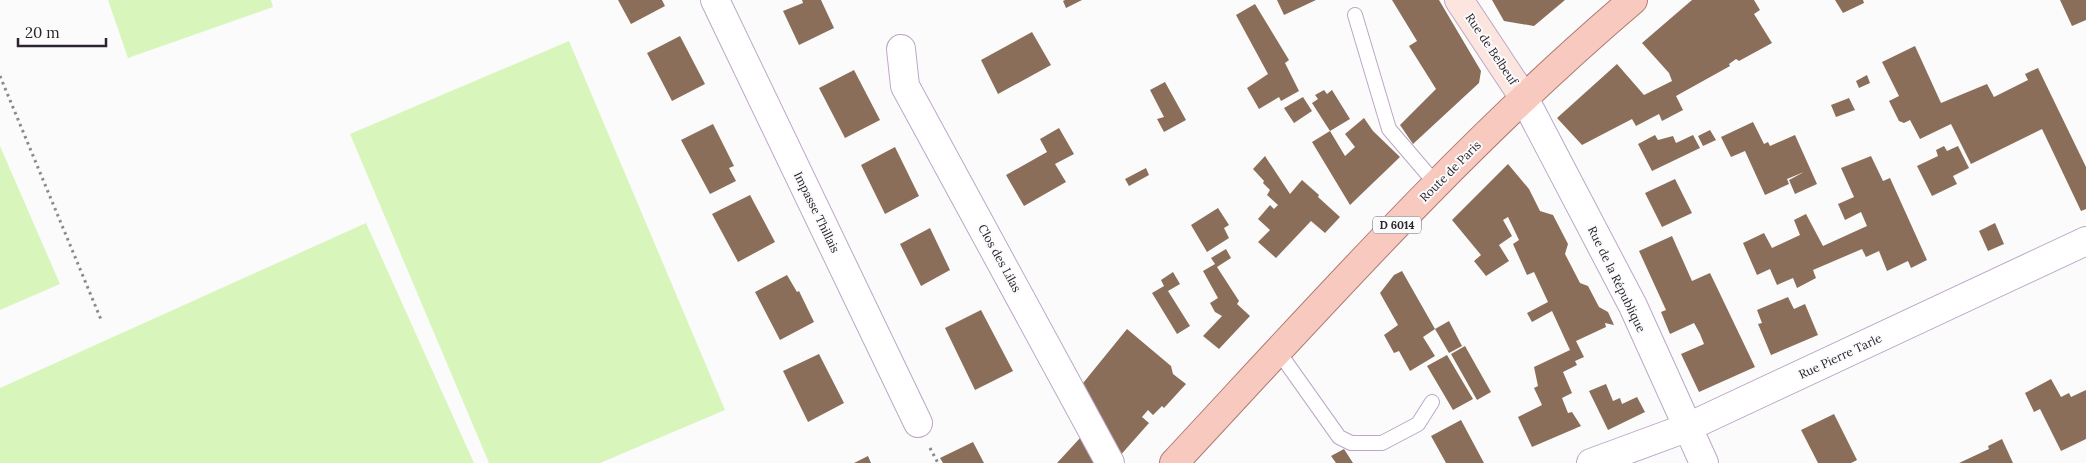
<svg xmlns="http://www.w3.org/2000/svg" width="2086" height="463" viewBox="0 0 2086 463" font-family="Lora,serif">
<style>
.green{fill:#d8f6bc}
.building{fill:#8b6e59}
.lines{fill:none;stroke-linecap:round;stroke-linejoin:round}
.lane-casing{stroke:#bca7c6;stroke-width:16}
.street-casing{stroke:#bca7c6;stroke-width:30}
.secondary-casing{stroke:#bca7c6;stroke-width:30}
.primary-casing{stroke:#ae7971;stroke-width:30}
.path{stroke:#8c888e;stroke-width:3;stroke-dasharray:2.5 4;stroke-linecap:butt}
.lane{stroke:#fff;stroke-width:14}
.street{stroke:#fff;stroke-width:28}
.secondary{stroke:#fce5df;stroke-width:28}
.primary{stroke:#f8cabf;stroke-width:28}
.labels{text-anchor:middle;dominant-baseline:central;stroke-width:4;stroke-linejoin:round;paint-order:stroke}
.shield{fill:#fbfbfb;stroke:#69646c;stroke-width:1}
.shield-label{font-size:11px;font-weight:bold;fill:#2b232f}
.street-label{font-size:12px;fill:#2b232f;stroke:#fbfbfb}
</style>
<rect width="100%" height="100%" fill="#fbfbfb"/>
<path class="green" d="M108 0H271L273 7 128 58Z
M569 41 725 410 600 463H489L350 134Z
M0 146 60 284 0 310Z
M366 223 474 463H0V388Z"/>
<path class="building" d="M618 0H662L665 6 631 24Z
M802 0H821L834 28 799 45 783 11 803 3Z
M1065 0H1082L1066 8 1063 1Z
M1277 0H1316L1284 15Z
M1392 0H1439L1481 71 1479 83 1413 144 1400 125 1436 89 1409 46 1417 41Z
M1492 0H1565L1534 26 1504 21Z
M1692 0H1754L1760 10 1754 14 1772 43 1739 61 1736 59 1729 64 1730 66 1676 96 1683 110 1662 121 1659 114 1636 126 1632 119 1582 145 1557 118 1617 64 1644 95 1672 81 1669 73 1642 43Z
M1835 0H1863L1864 3 1843 13Z
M2060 0H2086V20L2072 26Z
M1255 4 1289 60 1285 63 1299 91 1281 101 1279 97 1259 109 1247 88 1268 74 1236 15Z
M1032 32 1051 65 998 94 981 60Z
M680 36 705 84 672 101 647 53Z
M1915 46 1941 103 1987 84 1994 97 2028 80 2025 74 2038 68 2086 167V209L2081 211 2042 129 1971 164 1951 124 1920 139 1910 120 1904 123 1899 121 1889 101 1899 96 1882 62Z
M854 70 880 120 845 138 819 88Z
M1867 75 1870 83 1859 88 1856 81Z
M1165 82 1186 120 1164 132 1157 119 1164 117 1150 90Z
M1324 90 1327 94 1332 90 1350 119 1330 131 1312 103 1318 99 1315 95Z
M1303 97 1312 111 1294 123 1284 108Z
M1849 98 1855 110 1836 117 1831 105Z
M1364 118 1373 131 1400 157 1350 205 1312 142 1330 131 1345 156 1355 147 1345 134Z
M1753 122 1764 144 1768 142 1770 146 1795 135 1817 184 1795 194 1789 180 1804 172 1787 179 1789 184 1765 195 1745 151 1731 157 1721 137Z
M713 124 734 166 729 168 736 181 710 194 681 140Z
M1059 128 1074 154 1055 164 1066 182 1024 206 1006 175 1047 152 1040 139Z
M1710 130 1716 140 1703 146 1698 136Z
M1655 135 1658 140 1673 136 1676 143 1693 135 1700 148 1652 171 1638 144Z
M1944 146 1947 151 1958 146 1969 168 1953 176 1957 184 1932 196 1917 166 1938 156 1936 150Z
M895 147 919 196 885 214 861 165Z
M1265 156 1290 194 1302 180 1319 195 1318 197 1340 217 1325 233 1311 221 1276 258 1258 242 1270 230 1258 219 1270 205 1274 209 1278 205 1267 195 1270 190 1263 183 1264 181 1253 169Z
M1871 156 1883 181 1890 178 1927 260 1911 268 1908 261 1887 271 1879 251 1866 257 1862 249 1813 270 1816 278 1797 288 1793 278 1777 285 1770 269 1757 275 1743 243 1764 233 1772 248 1800 235 1794 220 1806 214 1823 246 1867 226 1861 212 1845 220 1838 204 1854 197 1841 168Z
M1508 164 1529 189 1540 211 1553 215 1568 244 1565 254 1580 283 1588 286 1599 307 1608 312 1614 325 1605 323 1606 327 1576 341 1584 357 1575 361 1577 365 1563 372 1572 393 1562 398 1568 413 1572 412 1581 426 1532 447 1518 417 1542 405 1534 388 1538 386 1534 367 1570 350 1552 311 1532 322 1527 313 1548 302 1534 272 1527 275 1513 244 1519 240 1508 217 1503 220 1512 236 1499 245 1509 261 1486 276 1474 261 1481 255 1452 220Z
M1146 168 1149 175 1129 186 1125 179Z
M1675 179 1692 213 1662 227 1645 193Z
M750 195 775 242 738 262 712 214Z
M1218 208 1229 225 1224 228 1229 238 1207 252 1191 225Z
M1995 223 2004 244 1988 251 1979 231Z
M930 228 950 270 921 286 900 244Z
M1672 236 1692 281 1710 273 1755 367 1699 392 1681 354 1704 344 1700 334 1694 323 1670 334 1661 312 1666 310 1639 251Z
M1226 249 1231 258 1217 267 1239 301 1237 304 1250 316 1219 349 1203 336 1222 316 1215 312 1210 303 1218 298 1203 271 1215 264 1211 258Z
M1402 271 1435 329 1423 337 1435 356 1410 371 1399 351 1394 353 1384 335 1398 325 1380 293 1394 275Z
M1173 272 1180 284 1168 291 1190 326 1177 334 1152 293 1164 286 1161 280Z
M787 275 797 292 799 291 814 322 780 340 755 292Z
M1788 297 1794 309 1805 304 1818 335 1771 355 1758 324 1762 323 1757 310Z
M981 310 1013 371 975 390 945 328Z
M1449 321 1462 346 1449 353 1435 329Z
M1127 329 1171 366 1173 374 1186 384 1164 408 1162 406 1153 415 1148 410 1142 417 1149 423 1118 458 1079 388Z
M1465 346 1491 392 1477 400 1451 354Z
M819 354 844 403 808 422 783 371Z
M1447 355 1473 399 1453 410 1427 366Z
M2051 379 2061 397 2069 393 2071 397 2086 390V439L2061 451 2040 409 2034 412 2025 393Z
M1606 384 1613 401 1620 398 1622 404 1637 397 1645 412 1608 430 1589 391Z
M1834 414 1857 460 1851 463H1818L1801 430Z
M1461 420 1484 463H1446L1431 436Z
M1081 437 1097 463H1057Z
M2002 439 2013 463H1959L1989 449 1988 446Z
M973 442 984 463H943L940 458Z
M1344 449 1353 463H1336L1331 456Z
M868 456 871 463H854Z"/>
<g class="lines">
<g class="lane-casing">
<path id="lane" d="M1355 15 1389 129 1436 184
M1278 351 1339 437 1351 443H1382L1418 424 1432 402"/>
</g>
<g class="street-casing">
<path id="street" d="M715 0 918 423
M901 49 905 86 1110 463
M1524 98 1633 306 1704 463
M1591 463 1686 428 2086 241"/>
</g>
<g class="secondary-casing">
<path id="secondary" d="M1459 0 1524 98"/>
</g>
<g class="primary-casing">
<path id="primary" d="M1174 463C1322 304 1467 141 1633 0"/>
</g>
<path class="path" d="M0 76 102 322
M930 448 938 463"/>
<use href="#lane" class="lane"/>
<use href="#street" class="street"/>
<use href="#secondary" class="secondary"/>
<use href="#primary" class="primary"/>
</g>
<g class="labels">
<rect class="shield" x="1373" y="216.5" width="48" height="17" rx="4"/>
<g class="shield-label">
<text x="1397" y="225">D 6014</text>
</g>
<g class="street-label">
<text transform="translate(1492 49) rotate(56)">Rue de Belbeuf</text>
<text transform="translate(1450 171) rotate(-45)">Route de Paris</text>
<text transform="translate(817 212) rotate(64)">Impasse Thillais</text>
<text transform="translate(1000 258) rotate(61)">Clos des Lilas</text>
<text transform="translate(1617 279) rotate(64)">Rue de la République</text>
<text transform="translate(1840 356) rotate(-25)">Rue Pierre Tarle</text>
</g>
</g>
<path d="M18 38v8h88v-8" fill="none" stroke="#2b232f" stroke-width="2.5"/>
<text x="25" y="38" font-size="15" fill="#2b232f" stroke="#fbfbfb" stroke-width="4" paint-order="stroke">20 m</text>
</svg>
